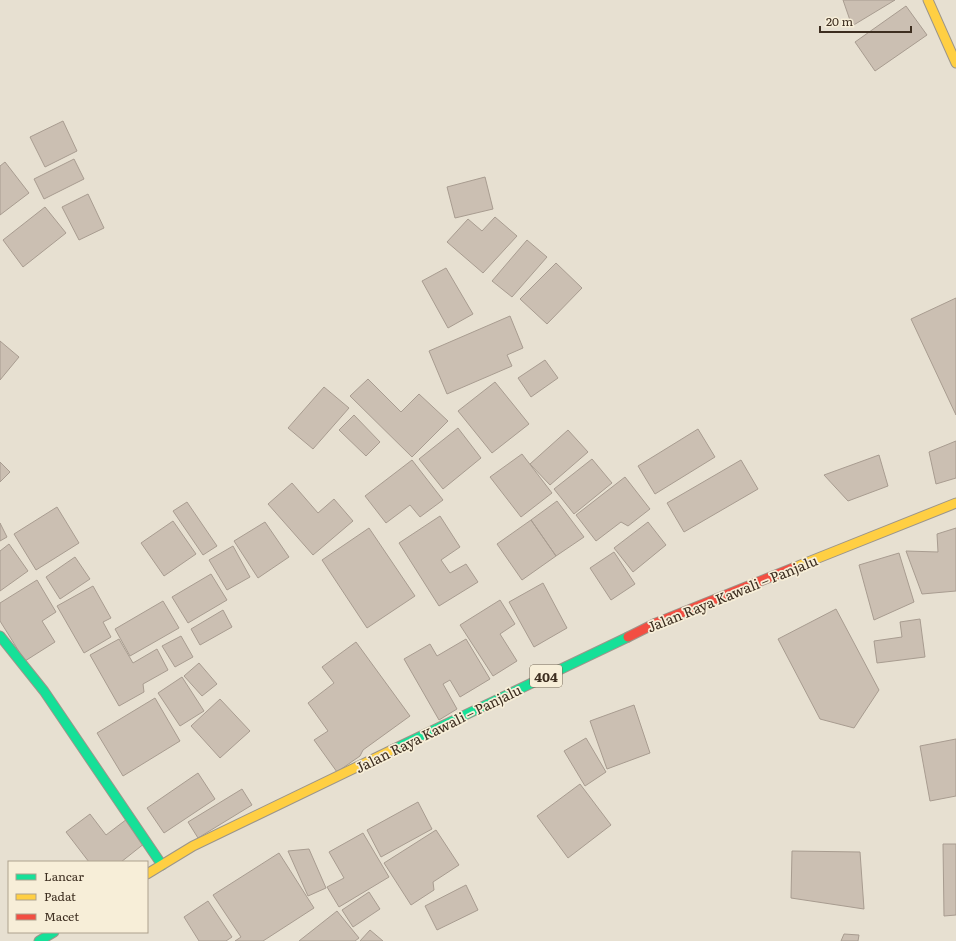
<svg xmlns="http://www.w3.org/2000/svg" width="956" height="941" viewBox="0 0 956 941" font-family="Literata,serif">
<style>
.building{fill:#cbbfb2;stroke:#a89c90}
.lines{fill:none;stroke-linecap:round;stroke-linejoin:round}
.fast-casing{stroke:#9c958a;stroke-width:11}
.slow-casing{stroke:#9c958a;stroke-width:11}
.jam-casing{stroke:#9c958a;stroke-width:11}
.fast{stroke:#16e098;stroke-width:9}
.slow{stroke:#ffcf43;stroke-width:9}
.jam{stroke:#f24e42;stroke-width:9}
.labels{text-anchor:middle;dominant-baseline:central;stroke-width:3.5;stroke-linejoin:round;paint-order:stroke}
.shield{fill:#f7eed8;stroke:#756857;stroke-width:1}
.shield-label{font-size:13px;font-weight:bold;fill:#3d2e20}
.street-label{font-size:14px;fill:#3d2e20;stroke:#f7eed8}
</style>
<rect width="100%" height="100%" fill="#e7e0d1"/>
<path class="building" d="M843 0H895L852 26Z
M906 6 927 35 875 71 855 42Z
M63 121 77 151 45 167 30 137Z
M74 159 84 179 44 199 34 179Z
M5 162 29 193 0 215V166Z
M485 177 493 209 455 218 447 187Z
M88 194 104 228 79 240 62 207Z
M45 207 66 233 23 267 3 240Z
M495 217 517 236 483 273 447 242 468 219 482 231Z
M527 240 547 257 512 297 492 281Z
M556 263 582 288 547 324 520 299Z
M446 268 473 314 448 328 422 281Z
M956 298V415L911 319Z
M510 316 523 348 507 355 512 366 447 394 429 351Z
M0 341 19 357 0 380Z
M545 360 558 378 531 397 518 378Z
M368 379 401 412 419 394 448 421 412 457 350 396Z
M495 382 529 424 492 453 458 411Z
M324 387 349 408 313 449 288 428Z
M354 415 380 442 366 456 339 430Z
M458 428 481 458 443 489 419 459Z
M698 429 715 457 655 494 638 466Z
M568 430 588 452 550 485 530 464Z
M956 441V478L936 484 929 452Z
M522 454 552 493 521 517 490 477Z
M879 455 888 486 848 501 824 475Z
M592 459 612 483 574 514 554 489Z
M412 460 443 500 420 517 410 505 386 523 365 496Z
M741 460 758 489 684 532 667 503Z
M0 462 10 472 0 482Z
M625 477 650 509 628 526 621 522 596 541 576 515Z
M292 483 318 513 334 499 353 521 313 555 268 504Z
M557 501 584 537 556 556 531 520Z
M187 502 217 546 203 555 173 511Z
M57 507 79 543 36 570 14 534Z
M440 516 460 547 441 560 450 573 466 564 478 582 439 606 399 543Z
M531 520 556 556 522 580 497 544Z
M173 521 196 554 164 576 141 543Z
M265 522 289 557 258 578 234 541Z
M648 522 666 545 633 572 614 548Z
M0 523 7 537 0 541Z
M369 528 415 596 367 628 322 560Z
M956 528V591L922 594 906 551 938 552 937 534Z
M9 544 28 571 0 591V551Z
M233 546 250 577 227 590 209 560Z
M614 552 635 584 611 600 590 568Z
M899 553 914 602 874 620 859 565Z
M75 557 90 579 60 599 46 577Z
M211 574 227 600 188 623 172 597Z
M37 580 56 612 42 621 55 642 25 661 0 621V603Z
M543 583 567 628 534 647 509 602Z
M93 586 111 618 103 622 111 637 84 653 57 606Z
M500 600 515 624 500 634 517 661 493 676 460 625Z
M163 601 179 628 130 656 115 629Z
M836 609 879 690 854 728 820 719 778 639Z
M223 610 232 627 200 645 191 629Z
M920 619 925 657 877 663 874 641 902 637 900 622Z
M181 636 193 657 175 667 162 646Z
M119 639 133 663 157 649 168 670 143 684 144 692 119 706 90 655Z
M466 639 490 679 460 697 450 680 443 684 457 709 439 720 404 659 430 644 437 656Z
M356 642 410 716 363 750 360 756 337 772 314 740 328 731 308 703 334 683 322 667Z
M199 663 217 684 202 696 184 676Z
M182 677 204 711 180 726 158 693Z
M155 698 180 741 123 776 97 733Z
M220 699 250 731 220 758 191 726Z
M634 705 650 753 607 769 590 721Z
M586 738 606 772 585 786 564 751Z
M956 739V796L930 801 920 746Z
M198 773 215 799 164 833 147 808Z
M580 784 611 825 568 858 537 816Z
M242 789 252 805 198 838 188 822Z
M418 802 432 829 381 857 367 830Z
M90 814 106 835 127 819 145 843 121 862H89L66 832Z
M436 830 459 865 433 882 434 890 411 905 384 863Z
M363 833 389 877 339 907 327 887 344 878 329 852Z
M943 844H956V915L944 916Z
M309 849 326 888 308 896 288 851Z
M792 851 860 852 864 909 791 898Z
M279 853 314 908 263 941H235L241 937 213 895Z
M466 885 478 910 437 930 425 906Z
M369 892 380 909 353 927 342 910Z
M208 901 232 937 226 941H199L184 917Z
M337 911 359 938 355 941H299Z
M370 930 383 941H360Z
M844 934 859 935 858 941H841Z"/>
<g class="lines">
<g class="fast-casing">
<path id="fast" d="M0 636 44 691 162 865
M394 749 628 637
M39 941 54 932"/>
</g>
<g class="slow-casing">
<path id="slow" d="M928 0 956 63
M793 568 956 503
M147 874 193 846 394 749"/>
</g>
<g class="jam-casing">
<path id="jam" d="M628 637 656 623 793 568"/>
</g>
<use href="#fast" class="fast"/>
<use href="#slow" class="slow"/>
<use href="#jam" class="jam"/>
</g>
<g class="labels">
<rect class="shield" x="530" y="665" width="32" height="22" rx="3"/>
<g class="shield-label">
<text x="546" y="676">404</text>
</g>
<g class="street-label">
<text transform="translate(732 593) rotate(-22)">Jalan Raya Kawali – Panjalu</text>
<text transform="translate(438 728) rotate(-26)">Jalan Raya Kawali – Panjalu</text>
</g>
</g>
<rect x="8" y="861" width="140" height="72" fill="#f7eed8" stroke="#ada18e"/>
<rect x="16" y="874" width="20" height="6" fill="#16e098" stroke="#ada18e"/>
<text x="44" y="881" font-size="12" fill="#3d2e20">Lancar</text>
<rect x="16" y="894" width="20" height="6" fill="#ffcf43" stroke="#ada18e"/>
<text x="44" y="901" font-size="12" fill="#3d2e20">Padat</text>
<rect x="16" y="914" width="20" height="6" fill="#f24e42" stroke="#ada18e"/>
<text x="44" y="921" font-size="12" fill="#3d2e20">Macet</text>
<path d="M820 26v6h91v-6" fill="none" stroke="#3d2e20" stroke-width="2"/>
<text x="826" y="26" font-size="12" fill="#3d2e20" stroke="#f7eed8" stroke-width="3" paint-order="stroke">20 m</text>
</svg>
